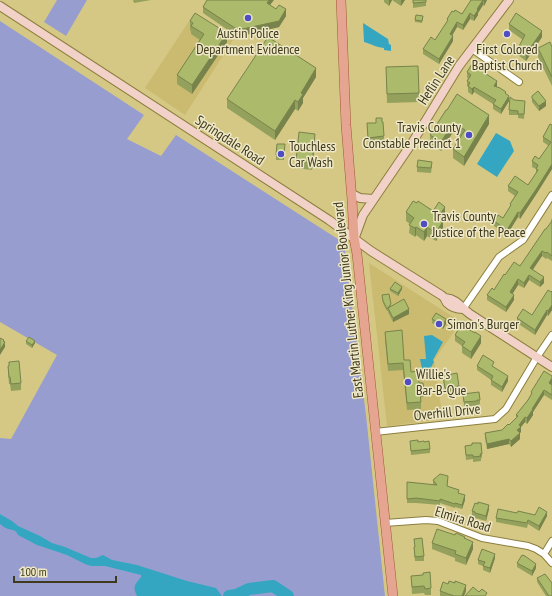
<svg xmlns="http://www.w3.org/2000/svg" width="552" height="596" viewBox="0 0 552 596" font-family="'PT Sans Narrow',sans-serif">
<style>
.built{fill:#cbbb70}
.green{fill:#979ecf}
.water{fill:#35a6c1}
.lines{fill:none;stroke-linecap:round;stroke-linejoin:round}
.river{stroke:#35a6c1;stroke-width:12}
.street-casing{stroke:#8c7e3d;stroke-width:8}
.secondary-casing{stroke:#8c7e3d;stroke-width:10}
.primary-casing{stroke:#a05839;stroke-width:10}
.street{stroke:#fff;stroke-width:6}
.secondary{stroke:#f2d2c8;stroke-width:8}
.primary{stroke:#e6a591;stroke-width:9}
.wall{fill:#94a15c}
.shaded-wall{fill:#78834b}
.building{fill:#acbb6b;stroke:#78834b}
.poi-dot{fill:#4e4dc3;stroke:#efe8c7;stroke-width:1.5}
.labels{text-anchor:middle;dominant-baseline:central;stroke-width:3;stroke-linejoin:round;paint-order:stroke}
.poi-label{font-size:14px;fill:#3f391d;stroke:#efe8c7;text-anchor:start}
.street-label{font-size:14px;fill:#3f391d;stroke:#efe8c7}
</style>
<rect width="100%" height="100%" fill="#d5c885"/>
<path class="built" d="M193 15 233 40 185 115 145 88Z
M369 263 461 322 434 360 443 419 387 426Z"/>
<path class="green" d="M57 0H87L66 36 44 22Z
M0 21 144 115 127 139 161 156 176 135 344 243 366 415 385 596H0V438L11 439 57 355 0 322Z"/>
<path class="water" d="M363 23 388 39 389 44 391 45V51L384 50V48C375 47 372 44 364 42Z
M496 133 510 141 514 151 497 177 477 164Z
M432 335 443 342 433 360 434 362 430 369H422L420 359H426L424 336Z
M0 514 12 521 18 526 40 536 52 543 65 547 91 558H96L103 555 112 560 137 565 187 581 216 588 222 596H137C132 586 135 585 141 577V575L105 566H91L85 564 67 555 37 545 18 535C16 530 13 530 8 529 5 528 3 526 0 524Z"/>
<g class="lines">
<path class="river" d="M229 596 236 595 249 589 273 586 288 596"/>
<g class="street-casing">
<path id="street" d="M472 49 519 82
M463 309 499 257 523 240 552 195
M375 432 495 419 506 409 537 357 552 335
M385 523 426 520 438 521 482 538 528 546 536 549 544 554 552 563
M544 554 552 541"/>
</g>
<g class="secondary-casing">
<path id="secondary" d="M0 6 329 220 371 251 441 295C445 297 445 300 447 303 451 307 458 309 463 309
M352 194 360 198 373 199
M355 237 363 215 412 143 459 66 509 0
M445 298C458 299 461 308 470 314L552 367"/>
</g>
<g class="primary-casing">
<path id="primary" d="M341 0 346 125 352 200 354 238 357 254 393 596"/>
</g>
<use href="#street" class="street"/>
<use href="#secondary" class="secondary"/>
<use href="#primary" class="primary"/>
</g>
<path class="wall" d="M133 0H151L134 3Z
M384 0H405L401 6 392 0 389 6 384 2Z
M413 0H426V6L413 8Z
M471 0H487L484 6 483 5 478 13V15L474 21 470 19 463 30 457 27 452 36 453 41 439 64 423 54V49L435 40 447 22V19L454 12 462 14Z
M270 5 286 16 279 27 238 37 203 13V7Z
M423 18 422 23 415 22V20Z
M190 21 227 42 192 94 177 84V75L200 40 191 34V31L190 30Z
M509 24 542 37 526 61 518 55V48L523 40 509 30Z
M552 47V86L538 57V48Z
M386 67 419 93V102L387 103Z
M467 72 484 73 497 87 506 94 509 101 501 114 493 109V104L474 92 472 95 468 92V87L467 86V81L468 79 467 77Z
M316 77 303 98V103L298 111 295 109 275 140 227 108V99Z
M532 96 546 106 539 111 532 102Z
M514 100 525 105 524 119 518 118V115H509V110Z
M446 110 489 124 464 166 453 158V149L461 137 453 132 441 151 430 144V135Z
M367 123H376L384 136V143L368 144Z
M550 124 552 169 537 193 520 219 518 217 507 235 494 226V221L503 218 510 207V204L515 196 508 191V186L528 185 536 174V169L532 167V161L539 159 549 146 543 142V137Z
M315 141 312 170 296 168V161Z
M285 149 284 160H276V155Z
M432 166 431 173 417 172V167Z
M417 203 445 215 442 220 443 229 436 241 427 236 424 241 416 235 415 237 409 233 410 224 406 221V212Z
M552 218V261L547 258 546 259 542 256 533 270 544 283 540 287 529 280 524 288 518 285 512 294 514 300 506 312 487 300V295L494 290 505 275 520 266 546 229 551 222V220Z
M390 289H402L398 296 390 291Z
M552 291V310L548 316 547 315 535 335 517 323V318L532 315Z
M382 297 391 306 409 314 393 322 388 312V311H387L383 303Z
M432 319 446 324 443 329 432 323Z
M385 332 404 360 411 372 424 390V397H421V409L407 410 403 370 388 371 385 339Z
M455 335 481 343 471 359 462 353V346L455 341Z
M26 341 35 343 32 348 26 344Z
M9 362 21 383V390L11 391 10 384H9L8 373V366H9Z
M477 366 494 367 508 381 502 392 491 385V380L477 370Z
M443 376 459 386V391L445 392Z
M551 385H552V400L544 395 533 412V415L527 424 525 422 521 427V432L520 433V439L511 447 509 444 487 449 485 438V433L502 430 509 425 516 418V415L528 400 531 395V392Z
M463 394 480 400V404L477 405V406H464Z
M410 441 418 442 430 449V453L411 455Z
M465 446 482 454V458H481V461L473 462V459L466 460Z
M433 480H448L447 486 459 494 465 500 462 509 455 507V508L440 503V505L416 503H407V482L433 485Z
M489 509 486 521 475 518V516H472V511Z
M517 513 535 515 547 516 539 531 528 524 527 528 496 522V518Z
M465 538 473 549 466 565 455 561V558L432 549V543Z
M414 539 424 556V561H415L414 552V547H415Z
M495 558 490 573 483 570V566L478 564V560Z
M517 563 536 568 532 576 517 567Z
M411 576 431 588V595H425L424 593 412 594Z
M537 578 552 596H546L537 582Z
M440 591H466L464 596H440Z"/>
<path class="shaded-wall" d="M269 0H274L267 9V3Z
M389 0H392L389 6Z
M401 0H405L401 6Z
M483 0V5L478 13V15L474 21V16L477 9Z
M485 0H487L484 6V1Z
M286 9V16L279 27 238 37V30Z
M470 13V19L463 30V25Z
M457 22V27L450 39V34Z
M542 31V37L526 61V54Z
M227 33V42L192 94V85Z
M453 36V41L439 64V59Z
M316 68V77L303 98V103L298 111V102L301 93Z
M497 81V86L494 91V86Z
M474 87V92L472 95V89Z
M509 96V101L501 114V109Z
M295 100V109L275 140V131Z
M546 101V106L539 111V106Z
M489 115V124L464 166V157Z
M453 123V132L441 151V142Z
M315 134V141L312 170V163Z
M552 164V169L537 193V188Z
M537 188V193L520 219V213Z
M445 207V215L438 226V217Z
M518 212V217L507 235V230Z
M443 221V229L436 241V233Z
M416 227V235L415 237V228Z
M427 227V236L424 241V232Z
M542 251V256L530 273V268Z
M529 275V280L524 288V283Z
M544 277V283L540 287V282Z
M518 279V285L510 298V292Z
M402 287V289L398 296V293Z
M514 295V300L506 312V307Z
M552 305V310L548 316V311Z
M409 309V314L393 322V318Z
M547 310V315L535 335V330Z
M446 319V324L443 329V325Z
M481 336V343L471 359V352Z
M4 340V344L5 342V347L0 355V350Z
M35 341V343L32 348V345Z
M508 376V381L502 392V387Z
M552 378V384L549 388V383Z
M544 390V395L533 412V415L527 424V418L532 409Z
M525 417V422L521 427V432L517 436V430L519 425Z
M520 433V439L511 447V441Z
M509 439V444L487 449V444Z
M465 495V500L462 509V505Z
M489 505V509L486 521V516Z
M547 512V516L539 531V526Z
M473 542V549L466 565V558Z
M495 554V558L490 573V568Z
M536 564V568L532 576V571Z
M466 585V591L464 596H462Z"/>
<path class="building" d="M207 0H269L267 3 276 9 279 5 286 9 279 21 238 30 203 7Z
M413 0H426V2L413 3Z
M471 0H485L484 1 483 0 477 9 478 10 474 16 470 13 463 25 457 22 450 34 453 36 439 59 423 49 431 37 435 40 448 20 447 19 452 11 454 12 455 10 462 14Z
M195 13 227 33 192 85 177 75 204 34 191 26 193 23 190 21Z
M516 13 542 31 526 54 518 48 525 35 509 24Z
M416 15 423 16 422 21 415 20Z
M268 37 316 68 301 93 303 94 298 102 295 100 275 131 227 99Z
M550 42 552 47V77L538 48Z
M472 64 484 71 483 72 497 81 494 86 500 88 506 92 505 93 509 96 501 109 493 104 496 100 474 87 472 89 468 86 470 83 467 81 471 75 467 72Z
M418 66 419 93 387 94 386 67Z
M538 91 546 101 539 106 532 98V96Z
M457 94 489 115 464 157 453 149 465 130 453 123 441 142 430 135 446 110H447Z
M510 97 514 100 525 101 524 114H518V111L509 110Z
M376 118H382V122H383L384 136 368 138 367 123H376Z
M550 124 552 125V164L537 188 520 213 518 212 507 230 494 221 498 215 503 218 511 205 510 204 518 192 508 186 515 176 528 185 538 170 536 169 538 165 532 161 535 156 539 159 551 142 543 137Z
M299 132 315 134 312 163 296 161Z
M277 144H285L284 156 276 155Z
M418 160 432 162 431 168 417 167Z
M413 201 417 203 418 201 433 211 439 202 445 207 438 217 443 221 436 233 427 227 424 232 416 227 415 228 409 225 414 218 406 212Z
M552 221V256L547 252 546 253 542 251 530 268 544 277 540 282 529 275 524 283 518 279 510 292 514 295 506 307 487 295 492 288 494 290 504 274 505 275 514 262 520 266 545 229H546Z
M395 282 402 287 398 293 390 289Z
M548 290 551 292 552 291V305L548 311 547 310 535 330 517 318 523 309 532 315Z
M389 294 391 304 387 309 383 301 382 295Z
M404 299 409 309 393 318 388 308Z
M436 313 446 319 443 325 432 319Z
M461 325 475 333V332L481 336 471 352 462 346 465 342 455 335Z
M402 330 404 360H410L411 372 418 371 419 383H423L424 390H420L421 402 407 403 403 363 388 364 385 332Z
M29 337 35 341 32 345 26 341Z
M0 338 4 340 3 341 5 342 0 350Z
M483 355 494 362 492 366 508 376 502 387 491 380 493 376 477 366Z
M19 361 21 383 11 384 10 377H9L8 366H9V362Z
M544 371 552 376V378L549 383 552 385V395L544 390 532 409H533L527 418 525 417 519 425 521 427 517 430 520 433 511 441 509 439 487 444 485 433 502 430 508 424 509 425 518 416 516 415 528 400 532 393 531 392Z
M457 373 459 386 445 388 443 376Z
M479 392 480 400H477V401L464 402 463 394Z
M418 440V442L424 441V442L429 441 430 449 411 451 410 441Z
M472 443H481L482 454H480L481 456 473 457V455H466L465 446 472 445Z
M440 474 448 476 447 486 459 490 458 493 465 495 462 505 455 503V504L440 499V501L416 498 407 499V482L437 485 433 480Z
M478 502 489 505 486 516 475 513V512L472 511 475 503 478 504Z
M539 507 547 512 539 526 528 520 527 523 496 518 498 509 517 513 518 511 535 515Z
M437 529 455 535 456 533 465 537 464 538 473 542 466 558 455 554 456 551 432 543Z
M422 538 424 556 415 557 414 547H415L414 539Z
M482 549 495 554 490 568 483 566 485 562 478 560Z
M522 555 525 556 536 564 532 571 517 563Z
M430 572 431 588 425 589 424 586 412 587 411 576 423 575V573Z
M545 574 552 583V596H549L537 578Z
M449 581 455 583V581L466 585 462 596H454L440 591 443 582 448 584Z
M473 587 479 592 482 589 487 593 485 596H465Z"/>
<g class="poi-dot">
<circle cx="248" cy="18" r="4"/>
<circle cx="507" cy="34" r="4"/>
<circle cx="469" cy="135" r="4"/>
<circle cx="281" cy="154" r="4"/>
<circle cx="424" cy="224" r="4"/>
<circle cx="439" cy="324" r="4"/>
<circle cx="408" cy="382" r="4"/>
</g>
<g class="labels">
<g class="poi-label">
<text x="248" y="33" text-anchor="middle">Austin Police<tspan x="248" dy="16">Department Evidence</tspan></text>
<text x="507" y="49" text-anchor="middle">First Colored<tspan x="507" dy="16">Baptist Church</tspan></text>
<text x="461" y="127" text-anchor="end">Travis County<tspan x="461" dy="16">Constable Precinct 1</tspan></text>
<text x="289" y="146">Touchless<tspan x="289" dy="16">Car Wash</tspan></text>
<text x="432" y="216">Travis County<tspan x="432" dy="16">Justice of the Peace</tspan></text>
<text x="447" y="324">Simon's Burger</text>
<text x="416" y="374">Willie's<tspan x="416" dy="16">Bar-B-Que</tspan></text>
</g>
<g class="street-label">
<text transform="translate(436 80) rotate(-57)">Heflin Lane</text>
<text transform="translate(230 140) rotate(33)">Springdale Road</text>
<text transform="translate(348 300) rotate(-96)">East Martin Luther King Junior Boulevard</text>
<text transform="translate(447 412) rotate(-6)">Overhill Drive</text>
<text transform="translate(463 519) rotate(17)">Elmira Road</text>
</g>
</g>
<path d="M14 576v6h102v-6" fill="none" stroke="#3f391d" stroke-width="2"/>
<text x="20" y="576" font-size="12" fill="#3f391d" stroke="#efe8c7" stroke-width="3" paint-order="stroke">100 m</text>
</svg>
